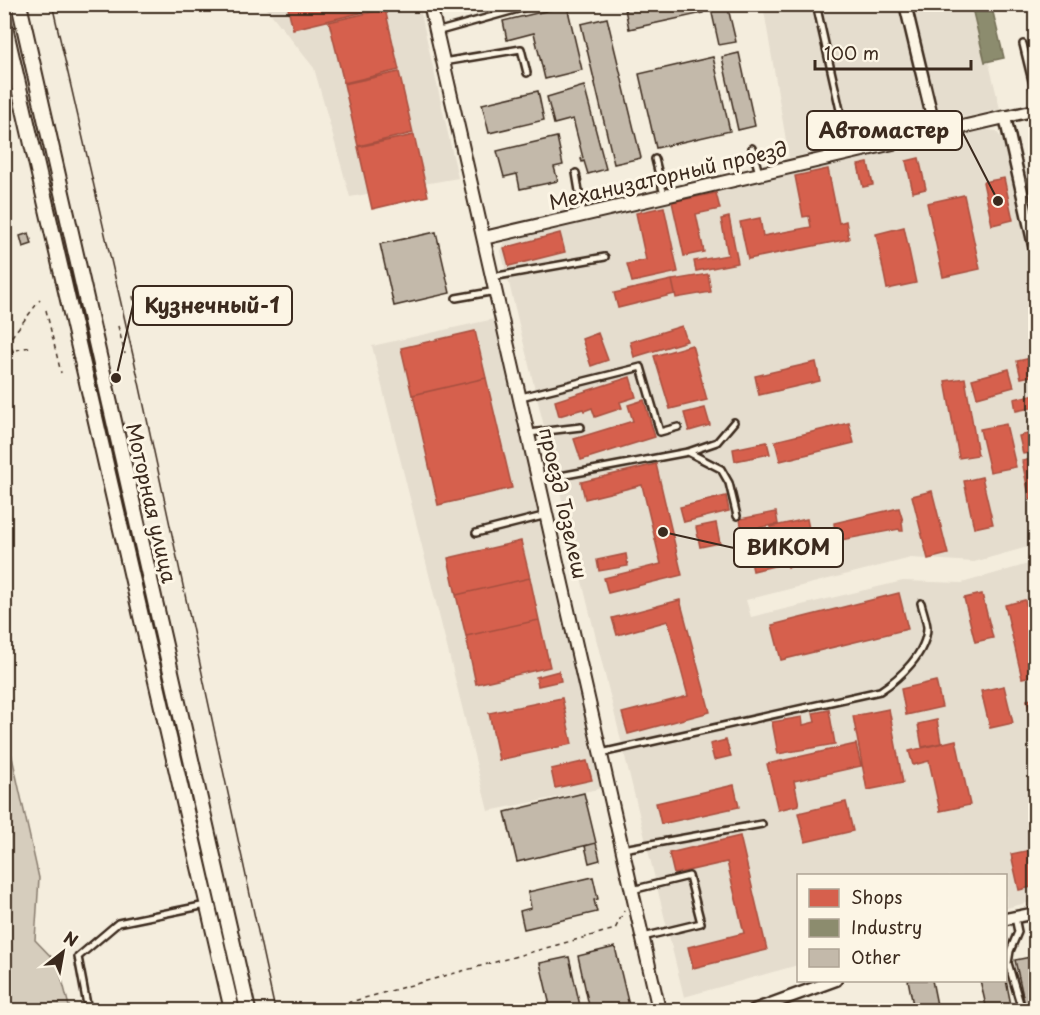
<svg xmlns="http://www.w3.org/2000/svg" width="1040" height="1015" viewBox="0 0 1040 1015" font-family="'Playpen Sans',sans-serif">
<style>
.built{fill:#e5ddce}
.green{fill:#d6cdbd;stroke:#887c6e;stroke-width:1.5}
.shops{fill:#d6604d;stroke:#a8503f;stroke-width:1.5}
.industry{fill:#8c8c6e;stroke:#746f56;stroke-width:1.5}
.building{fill:#c3b9aa;stroke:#3b2a1e;stroke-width:1.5}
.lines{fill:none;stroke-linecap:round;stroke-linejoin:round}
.service-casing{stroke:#3b2a1e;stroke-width:10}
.minor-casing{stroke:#3b2a1e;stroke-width:15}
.tertiary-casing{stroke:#3b2a1e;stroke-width:16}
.secondary-casing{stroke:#3b2a1e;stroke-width:18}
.path{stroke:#3b2a1e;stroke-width:1.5;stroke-dasharray:4.5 4.5;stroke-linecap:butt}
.service{stroke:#fcf5e5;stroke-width:5}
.minor{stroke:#fcf5e5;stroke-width:10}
.tertiary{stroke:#fcf5e5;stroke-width:12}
.secondary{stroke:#fcf5e5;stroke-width:14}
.tram{stroke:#3b2a1e;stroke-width:1.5}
.labels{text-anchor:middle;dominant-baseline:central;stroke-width:6;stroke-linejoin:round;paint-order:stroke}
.street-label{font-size:20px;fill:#3b2a1e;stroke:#fcf5e5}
.leader{fill:none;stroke:#3b2a1e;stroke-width:2}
.callout-dot{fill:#3b2a1e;stroke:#fcf5e5;stroke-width:2}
.callout{fill:#fcf5e5;stroke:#3b2a1e;stroke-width:2}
.callout-label{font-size:21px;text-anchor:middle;font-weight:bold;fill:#3b2a1e}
</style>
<rect width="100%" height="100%" fill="#f4eddd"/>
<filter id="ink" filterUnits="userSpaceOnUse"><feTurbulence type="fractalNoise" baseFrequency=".0167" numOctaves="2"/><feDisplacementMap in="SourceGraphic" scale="12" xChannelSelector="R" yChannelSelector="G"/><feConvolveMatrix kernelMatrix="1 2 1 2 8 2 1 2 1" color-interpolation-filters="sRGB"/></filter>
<g filter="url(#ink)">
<path class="built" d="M264 5H419L458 178 350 197 314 68Z
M763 5H975L1000 109 789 158Z
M983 129 996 131 1003 140 1035 281V545L974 562 911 558 746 600 751 617 903 581 962 583 1035 562V901L1006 908V876H798V965L684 997 501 251 504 243 511 238Z
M494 319 603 788 488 811 372 346Z"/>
<path class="green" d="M4 721 39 878 35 940 58 964 70 1010H7L5 999Z"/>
<path class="shops" d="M287 4H384L385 7 293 29Z
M385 9 399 70 344 83 329 22Z
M399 72 413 133 358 146 344 84Z
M414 135 428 196 372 209 358 147Z
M919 158 926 189 913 192 906 161Z
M868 163 873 185 863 187 858 165Z
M828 169 839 223 846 221 849 239 748 259 740 222 760 218 763 236 811 227 809 216 803 217 795 176Z
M1004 178 1013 220 992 225 983 182Z
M716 193 720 209 696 214 704 252 684 256 672 202Z
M964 195 980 269 943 277 927 203Z
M664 207 678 272 632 282 627 264 646 260 636 213Z
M729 217 738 263 696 271 694 261 728 255 721 219Z
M904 227 916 283 887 289 876 234Z
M560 233 565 252 509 266 504 248Z
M708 274 711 292 676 298 672 280Z
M672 280 675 294 618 308 614 293Z
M682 326 687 341 634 357 630 342Z
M475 331 486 378 412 395 401 348Z
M598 333 608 360 591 366 582 339Z
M692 345 707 400 670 409 654 356Z
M1036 357V375L1021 378 1017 361Z
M816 362 820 381 759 395 755 376Z
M1009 369 1014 387 977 397 972 379Z
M630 377 636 397 620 402 622 408 595 417 592 408 584 411 583 409 559 416 555 401Z
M486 378 512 488 438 505 413 395Z
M965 378 978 455 959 458 945 381Z
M1036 394V407L1016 411 1014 399Z
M644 400 655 437 581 460 574 439 633 421 628 405Z
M705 408 710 425 689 431 684 413Z
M849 423 854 443 780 461 775 441Z
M1006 424 1016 467 990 472 980 429Z
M1036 432V452L1023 454 1019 436Z
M767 442 770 454 735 461 733 449Z
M1036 458V498L1030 500 1022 461Z
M656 464 682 575 608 593 604 578 661 564 642 485 585 499 581 482Z
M982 477 993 524 974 528 964 481Z
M932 491 948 554 928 559 912 496Z
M726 496 729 511 684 522 680 507Z
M899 508 903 521 902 522 903 531H900L899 529 836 541 835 538H837L835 537 834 523Z
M776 512 778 524 742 531 740 519Z
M807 519 815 557 796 561 797 565 788 567 787 563 753 571 749 552 756 550 752 536 771 532 770 527Z
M716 523 720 543 700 547 696 527Z
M521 541 530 578 456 595 448 558Z
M626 554 628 566 599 571 597 560Z
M530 578 539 620 466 636 456 595Z
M899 593 908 629 781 660 772 625Z
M982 594 993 638 975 642 964 598Z
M680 600 710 712 628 734 622 713 688 696 668 621 617 635 612 618Z
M1025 600 1036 645V675L1022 678 1005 605Z
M539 620 550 667 476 684 466 636Z
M559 671 561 681 538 686 536 677Z
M936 681 942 707 906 715 901 689Z
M1004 686 1013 723 990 728 981 691Z
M562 698 572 744 499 760 489 713Z
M1036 698V735L1027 700Z
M889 709 903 783 867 790 853 716Z
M829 710 835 744 778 754 772 722 802 717 803 725 815 722 813 713Z
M937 720 941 743 922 747 918 724Z
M726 740 731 756 714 760 710 744Z
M956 740 970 805 940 811 929 761 913 765 909 751Z
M856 744 861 766 794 781 799 805 778 810 767 764Z
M587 761 592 780 555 788 551 769Z
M734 785 739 807 661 824 656 803Z
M846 802 853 831 805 842 798 813Z
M1036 803V822L1033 823 1028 805Z
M740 836 767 950 693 968 688 947 744 933 727 862 674 874 669 853Z
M1036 849V886L1019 890 1011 854Z"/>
<path class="industry" d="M971 4H991L1004 58 985 62Z"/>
<path class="building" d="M624 4H701L703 13 629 29Z
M710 4H727L736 42 719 45Z
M567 6 582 70 545 79 534 33 507 40 503 21Z
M607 18 641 158 614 164 581 24Z
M739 53 755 126 738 130 722 57Z
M713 57 730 131 656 148 639 74Z
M584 86 606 169 588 174 584 161 582 162 581 159 583 158 573 119 554 124 547 97Z
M538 91 544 120 489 133 482 104Z
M557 137 563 165 554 167 558 181 520 189 517 174 504 177 497 151Z
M436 232 450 293 394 306 380 244Z
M29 233 32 244 23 247 20 236Z
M584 793 596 843 517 862 505 812Z
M596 843 600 860 589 863 585 846Z
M593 877 598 899 594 900 597 912 524 929 520 911 531 908 528 892Z
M615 947 630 1010H590L578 956Z
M1036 956V1010H1026L1015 960Z
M569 957 581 1010H551L540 963Z
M908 980H932L938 1010H914Z
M980 980H1006L1012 1010H987Z"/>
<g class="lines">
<g class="service-casing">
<path id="service" d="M816 4 847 141 858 150
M436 32 536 4
M1023 44 1036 97
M443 62 521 49 527 73
M752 148 759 173
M655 159 664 195
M576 173 583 215
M492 277 605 257
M456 298 496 291
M4 352H9
M521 397 641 367 660 432 678 427
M529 433 581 427
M688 452 717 442 734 422
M539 480 688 452 721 469 729 483 737 516
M476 533 547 515
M601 753 880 691C900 678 927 653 927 627 926 619 923 611 921 603
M623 849 762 824
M632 890 689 876 701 923 643 937
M1015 917 1018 932 1010 951 1008 963 1022 1010
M88 1010 78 957 118 923 206 905"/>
</g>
<g class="minor-casing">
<path id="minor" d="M905 4 936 133
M1036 110 1005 117 1036 254
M1006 919 1036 913
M754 1010 836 980"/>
</g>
<g class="tertiary-casing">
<path id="tertiary" d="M430 4 659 1010
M484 238 1005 117"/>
</g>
<g class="secondary-casing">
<path id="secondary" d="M19 4 248 1010
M4 23 232 1010"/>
</g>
<path class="path" d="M133 296 139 322
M46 310 61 373
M118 326 125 354
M6 344 40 300
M16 350 33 346
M321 1010 615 929 624 911"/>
<use href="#service" class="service"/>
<use href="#minor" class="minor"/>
<use href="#tertiary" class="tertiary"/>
<use href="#secondary" class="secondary"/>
<path class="tram" d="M52 4 135 364 275 1010"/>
</g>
</g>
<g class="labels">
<g class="street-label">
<text transform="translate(668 175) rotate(-13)">Механизаторный проезд</text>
<text transform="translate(152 503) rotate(77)">Моторная улица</text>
<text transform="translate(564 503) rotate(77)">проезд Тозелеш</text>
</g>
</g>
<path class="leader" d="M998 201L962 131M116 378L133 305M663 532L734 548"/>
<g class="callout-dot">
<circle cx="998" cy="201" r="6"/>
<circle cx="116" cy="378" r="6"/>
<circle cx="663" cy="532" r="6"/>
</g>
<g class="callout">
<rect x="807" y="111" width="155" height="39" rx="6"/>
<rect x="133" y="286" width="159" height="39" rx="6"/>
<rect x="734" y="528" width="109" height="39" rx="6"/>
</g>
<g class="callout-label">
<text x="884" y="138">Автомастер</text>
<text x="212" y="313">Кузнечный-1</text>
<text x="788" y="555">ВИКОМ</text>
</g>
<rect width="1040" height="1015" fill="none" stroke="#fcf5e5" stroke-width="24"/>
<rect x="12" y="12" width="1016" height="991" fill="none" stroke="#3b2a1e" stroke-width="2" filter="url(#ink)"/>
<rect x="797" y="874" width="210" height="108" fill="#fcf5e5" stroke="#afa495" stroke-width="1.5"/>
<rect x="809" y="889" width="30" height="18" fill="#d6604d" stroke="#afa495" stroke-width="1.5"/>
<text x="851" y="904" font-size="18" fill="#3b2a1e">Shops</text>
<rect x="809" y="919" width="30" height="18" fill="#8c8c6e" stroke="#afa495" stroke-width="1.5"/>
<text x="851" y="934" font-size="18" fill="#3b2a1e">Industry</text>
<rect x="809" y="949" width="30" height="18" fill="#c3b9aa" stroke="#afa495" stroke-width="1.5"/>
<text x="851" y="964" font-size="18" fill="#3b2a1e">Other</text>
<g transform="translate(63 952) rotate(31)" stroke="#fcf5e5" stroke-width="4.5" paint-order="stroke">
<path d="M0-4.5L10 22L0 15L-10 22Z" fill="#3b2a1e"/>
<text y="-9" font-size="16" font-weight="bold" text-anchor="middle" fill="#3b2a1e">N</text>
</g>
<path d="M815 60v9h156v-9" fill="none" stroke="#3b2a1e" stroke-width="3"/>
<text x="824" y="60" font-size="18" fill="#3b2a1e" stroke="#fcf5e5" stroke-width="4.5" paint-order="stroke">100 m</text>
</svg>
